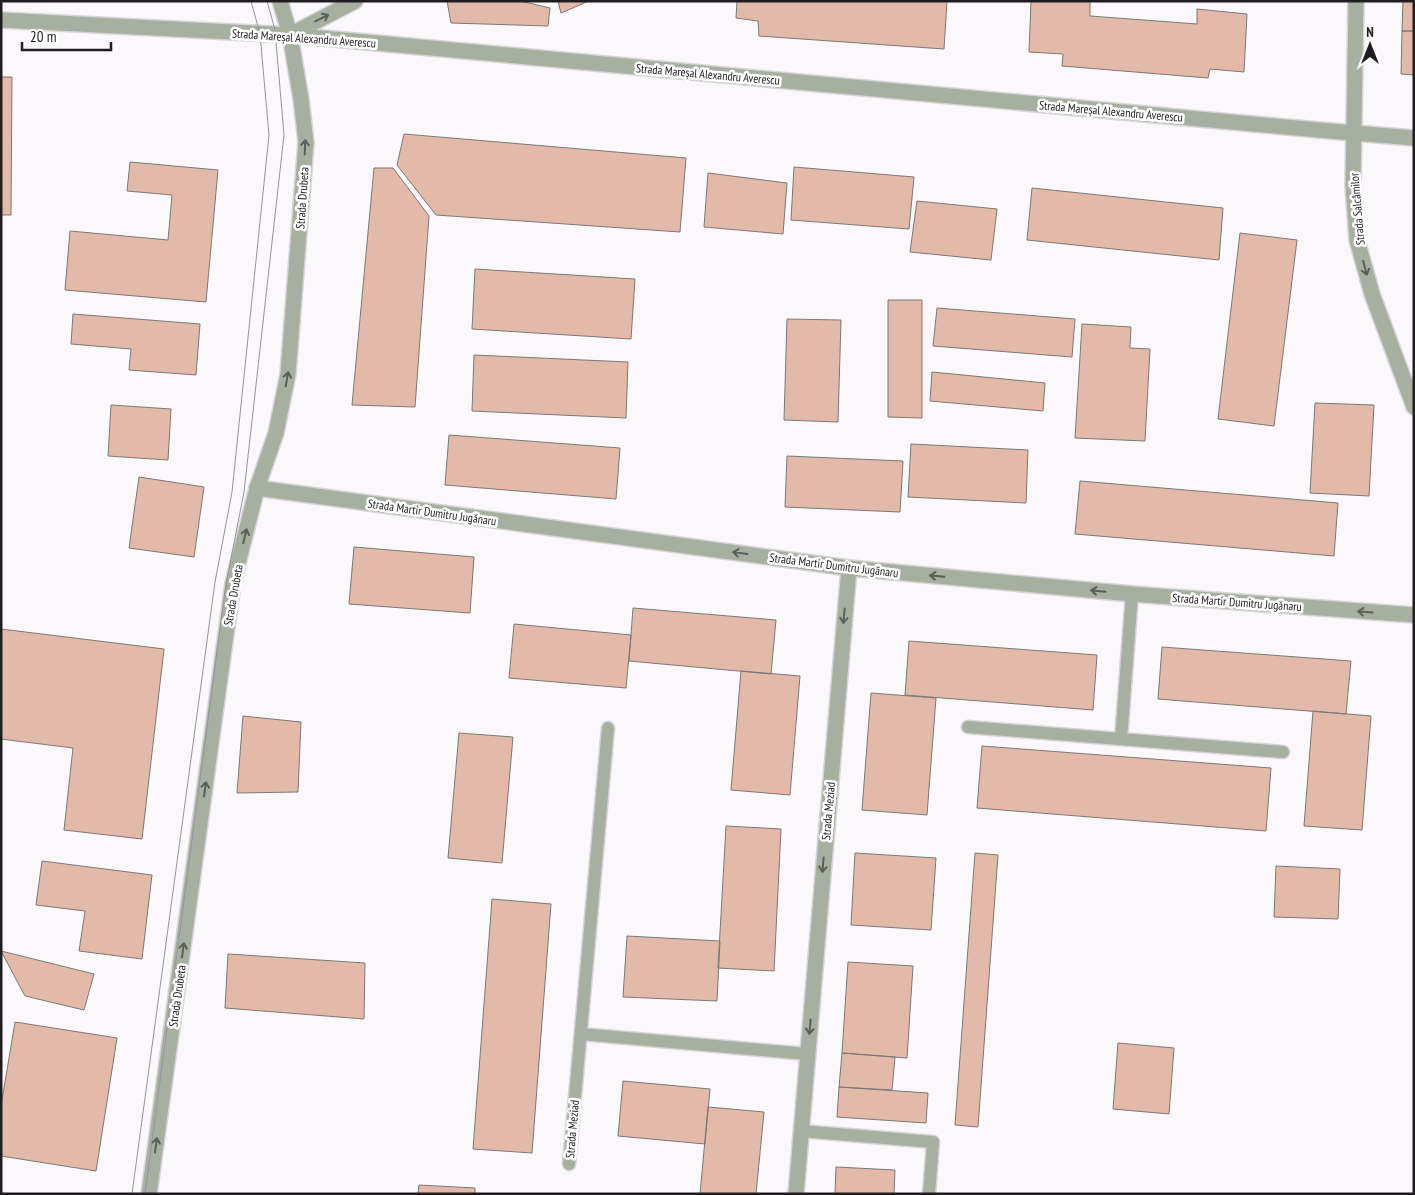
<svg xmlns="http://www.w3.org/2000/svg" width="1415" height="1195" viewBox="0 0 1415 1195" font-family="'PT Sans Narrow',sans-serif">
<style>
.building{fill:#e3baa9;stroke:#7c7876}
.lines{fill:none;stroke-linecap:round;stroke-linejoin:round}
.service-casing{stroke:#d8d5d9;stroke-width:15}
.minor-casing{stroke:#d8d5d9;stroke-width:18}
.tertiary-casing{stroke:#d8d5d9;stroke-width:18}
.service{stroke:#a6afa0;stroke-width:12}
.minor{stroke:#a6afa0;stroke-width:15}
.tertiary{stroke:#a6afa0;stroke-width:15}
.tram{stroke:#979598;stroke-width:1}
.oneway{stroke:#5c5f59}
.labels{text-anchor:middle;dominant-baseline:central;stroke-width:5;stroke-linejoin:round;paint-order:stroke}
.street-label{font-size:12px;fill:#1f1d1f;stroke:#fff}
</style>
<rect width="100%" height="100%" fill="#fbf8fc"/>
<path class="building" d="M447 1H520L550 8 548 26 451 23Z
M558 1H589L561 13Z
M737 1H947L944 49 759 36 758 21 736 18Z
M1031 1H1090V16L1197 24V9L1247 14 1244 72 1210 69 1208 78 1062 66 1063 54 1029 52Z
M1403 1H1414V31H1402Z
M1402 31H1414V75L1401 74Z
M1 77H12L11 215H1Z
M404 134 686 158 680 232 436 215 397 165Z
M130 162 218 170 206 302 65 290 70 231 168 240 172 195 127 191Z
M794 167 914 177 909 229 791 220Z
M374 168H393L429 216 415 407 352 405Z
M708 173 787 183 783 234 704 227Z
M1032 188 1223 208 1219 260 1027 240Z
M917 201 997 209 991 260 910 252Z
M1240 233 1297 240 1274 426 1218 419Z
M475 269 635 279 631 339 472 329Z
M888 300H922V418L888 417Z
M937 308 1075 319 1072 357 933 346Z
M73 314 200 324 196 375 129 370 131 349 71 344Z
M787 319 841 320 838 422 784 420Z
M1082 324 1131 327 1130 348 1150 349 1145 441 1075 438Z
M474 355 628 362 626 418 472 411Z
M932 372 1045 383 1043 411 930 401Z
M1315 403 1374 405 1369 496 1310 493Z
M111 405 171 409 168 460 108 456Z
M449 435 620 448 616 499 445 485Z
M911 444 1028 450 1026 503 908 497Z
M787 456 903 461 900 512 785 507Z
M139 477 204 487 194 557 129 548Z
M1080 481 1338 503 1334 556 1075 534Z
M354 547 474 557 470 613 349 604Z
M633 608 776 620 771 674 629 661Z
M514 624 631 635 626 688 509 678Z
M1 629 164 649 142 839 64 830 73 748 1 739Z
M909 641 1097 655 1093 710 905 695Z
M1162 647 1351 661 1346 714 1158 699Z
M741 671 800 676 790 795 731 790Z
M871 693 936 698 927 815 862 810Z
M1313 711 1371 716 1362 830 1304 826Z
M243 716 301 722 298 792 237 793Z
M459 733 513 737 502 863 448 858Z
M982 746 1271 768 1266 831 977 808Z
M726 826 781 829 774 971 718 968Z
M855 853 936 858 931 930 851 925Z
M975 853 998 855 978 1127 955 1125Z
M42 861 152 875 142 959 79 951 85 911 36 905Z
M1276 866 1340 869 1338 919 1274 917Z
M492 899 551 904 532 1153 473 1149Z
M627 936 720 941 717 1001 623 997Z
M1 951 94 974 84 1010 25 996Z
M228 954 365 963 364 1019 225 1008Z
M848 962 913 966 907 1058 842 1053Z
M15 1022 117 1038 96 1171 1 1156V1106Z
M1118 1043 1174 1048 1169 1114 1113 1109Z
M842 1053 895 1057 892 1090 839 1087Z
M623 1081 710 1089 705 1144 618 1136Z
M839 1087 928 1093 926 1123 837 1117Z
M708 1107 764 1112 756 1194H700Z
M836 1167 895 1170 894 1194H835Z
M419 1185 475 1188V1194H418Z"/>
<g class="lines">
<g class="service-casing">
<path id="service" d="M968 727 1283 752
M1121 739 1132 594
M581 1034 807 1054
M801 1131 933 1142 929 1194
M569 1164 608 728"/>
</g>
<g class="minor-casing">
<path id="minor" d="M1356 1 1353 185 1357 240 1372 294 1414 407
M290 35 355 1
M257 488 849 568 1132 594 1414 615
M796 1194 849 568"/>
</g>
<g class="tertiary-casing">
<path id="tertiary" d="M1 20 290 35 1318 130 1414 138
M149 1194 233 583 257 488 276 433 288 374 306 142 301 99 290 35 280 1"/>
</g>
<use href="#service" class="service"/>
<use href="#minor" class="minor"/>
<use href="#tertiary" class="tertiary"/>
<path class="tram" d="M132 1194 215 582 232 492 269 135 260 34 251 1
M145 1194 226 584 244 492 284 135 275 30 267 1"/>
</g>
<defs><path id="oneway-shaft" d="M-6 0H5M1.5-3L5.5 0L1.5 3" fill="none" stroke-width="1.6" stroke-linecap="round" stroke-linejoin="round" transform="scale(1.25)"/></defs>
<g class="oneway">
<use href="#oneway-shaft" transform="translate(322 18) rotate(-27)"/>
<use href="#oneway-shaft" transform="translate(305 147) rotate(-88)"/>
<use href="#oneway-shaft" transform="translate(1365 268) rotate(75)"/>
<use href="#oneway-shaft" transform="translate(287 379) rotate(-80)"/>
<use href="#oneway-shaft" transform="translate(245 536) rotate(-76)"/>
<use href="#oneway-shaft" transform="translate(740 553) rotate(-172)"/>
<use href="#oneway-shaft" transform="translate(937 576) rotate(-175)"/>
<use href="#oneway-shaft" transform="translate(1098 591) rotate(-175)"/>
<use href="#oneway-shaft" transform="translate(1365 612) rotate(-176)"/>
<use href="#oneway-shaft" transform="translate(844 616) rotate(95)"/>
<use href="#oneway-shaft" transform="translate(205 789) rotate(-82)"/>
<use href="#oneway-shaft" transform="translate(823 865) rotate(95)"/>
<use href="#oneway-shaft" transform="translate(183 950) rotate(-82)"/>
<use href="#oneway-shaft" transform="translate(810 1027) rotate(95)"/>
<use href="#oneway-shaft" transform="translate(156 1145) rotate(-82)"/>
</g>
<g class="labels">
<g class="street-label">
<text transform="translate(304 38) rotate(4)">Strada Mareșal Alexandru Averescu</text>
<text transform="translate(708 74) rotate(5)">Strada Mareșal Alexandru Averescu</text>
<text transform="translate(1111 111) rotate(5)">Strada Mareșal Alexandru Averescu</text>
<text transform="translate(302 198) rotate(-86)">Strada Drubeta</text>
<text transform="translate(1357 209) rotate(-95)">Strada Salcâmilor</text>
<text transform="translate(432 512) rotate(8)">Strada Martir Dumitru Jugănaru</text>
<text transform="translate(834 565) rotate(7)">Strada Martir Dumitru Jugănaru</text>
<text transform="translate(233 595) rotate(-80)">Strada Drubeta</text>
<text transform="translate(1237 602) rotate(4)">Strada Martir Dumitru Jugănaru</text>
<text transform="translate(828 811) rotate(-85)">Strada Meziad</text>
<text transform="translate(177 996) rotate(-82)">Strada Drubeta</text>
<text transform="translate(572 1129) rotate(-85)">Strada Meziad</text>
</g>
</g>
<rect width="1415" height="1195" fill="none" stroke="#1f1d1f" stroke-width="5"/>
<g transform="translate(1370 45)" stroke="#ffffff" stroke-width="4" paint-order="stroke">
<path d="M0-4L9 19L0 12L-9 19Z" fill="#1f1d1f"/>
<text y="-8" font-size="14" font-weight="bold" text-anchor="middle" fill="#1f1d1f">N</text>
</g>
<path d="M22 42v8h89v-8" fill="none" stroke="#1f1d1f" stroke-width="2.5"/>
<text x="30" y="42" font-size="15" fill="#1f1d1f" stroke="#ffffff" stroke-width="4" paint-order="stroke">20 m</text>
</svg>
